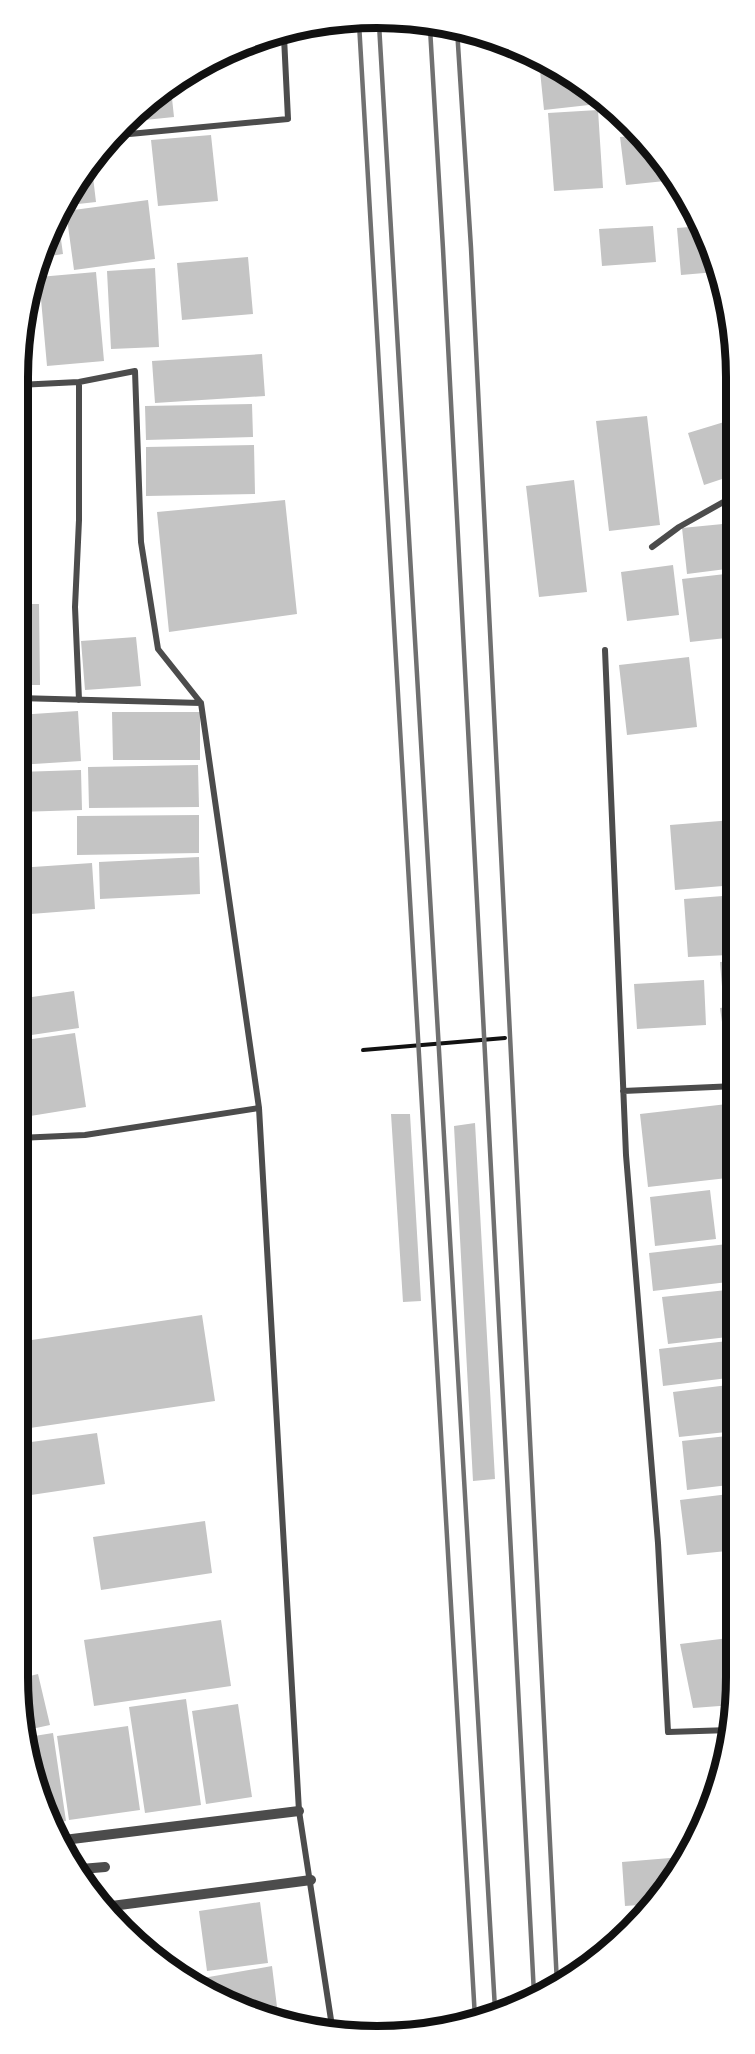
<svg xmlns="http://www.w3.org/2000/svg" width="755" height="2054" viewBox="0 0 755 2054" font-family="Bitter,serif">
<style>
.building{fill:#c4c4c4}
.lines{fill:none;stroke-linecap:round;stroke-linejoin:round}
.path{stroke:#111;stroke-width:4}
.minor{stroke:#4c4c4c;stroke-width:6}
.tertiary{stroke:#4c4c4c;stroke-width:10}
.rail{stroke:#707070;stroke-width:4.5}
.rim{fill:none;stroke:#111;stroke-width:8}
</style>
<rect width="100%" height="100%" fill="#fff"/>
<path class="building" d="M539 61 577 78 587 87 589 105 544 110Z
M171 89 174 117 135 121 150 108Z
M598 110 603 188 554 191 548 113Z
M211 135 218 201 158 206 151 140Z
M642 135 648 140 663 163 665 181 626 185 620 137Z
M91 160 96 202 69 205 81 181Z
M148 200 155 259 74 270 66 211Z
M59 225 63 254 44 257 48 249Z
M653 226 656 262 602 266 599 229Z
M702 226 716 272 681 275 677 228Z
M248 257 253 314 182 320 177 263Z
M155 268 159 347 111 349 107 271Z
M96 272 104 361 47 366 39 277Z
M262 354 265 396 155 403 152 361Z
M252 404 253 437 146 440 145 406Z
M647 416 660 525 609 531 596 421Z
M734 419V475L704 485 688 433Z
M254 445 255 494 146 496V447Z
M574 480 587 592 539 597 526 486Z
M285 500 297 614 169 632 157 512Z
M733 523 734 568 687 574 682 528Z
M18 526H22L23 580H18Z
M673 565 679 615 627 621 621 572Z
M734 573 735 637 690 642 682 579Z
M18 604H39L40 685H18Z
M136 637 141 686 85 690 81 641Z
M689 657 697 727 627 735 619 665Z
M78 711 81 761 18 765V715Z
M112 712H200V760H113Z
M198 765 199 807 89 808 88 767Z
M81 770 82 810 18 812V772Z
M199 815V853L77 855V816Z
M733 820 735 885 675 890 670 825Z
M199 857 200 894 100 899 99 862Z
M92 863 95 909 18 915V868Z
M723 896 728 955 688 957 684 899Z
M735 961V998L723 999 720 962Z
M704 980 706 1025 637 1029 634 984Z
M74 991 79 1028 18 1037V999Z
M735 1006 736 1075 728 1076 726 1060 733 1059 729 1021 722 1022 720 1008Z
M75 1033 86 1107 18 1118V1041Z
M736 1103V1177L648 1187 640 1114Z
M391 1114H410L421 1301 403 1302Z
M475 1123 495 1479 473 1481 454 1126Z
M710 1190 716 1239 655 1246 650 1197Z
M736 1243V1281L653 1291 649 1253Z
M736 1289V1336L668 1344 662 1297Z
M202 1315 215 1401 30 1428 18 1342Z
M736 1340V1377L663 1386 659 1349Z
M736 1384V1431L679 1437 673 1392Z
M97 1433 105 1484 31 1495 24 1443Z
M736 1435 737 1484 687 1490 682 1441Z
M737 1493V1550L687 1555 680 1500Z
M205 1521 212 1573 101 1590 93 1537Z
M221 1620 231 1686 94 1706 84 1640Z
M737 1637V1676L733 1705 693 1708 680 1644Z
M38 1674 50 1725 27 1730 18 1679Z
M186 1699 201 1805 145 1813 129 1707Z
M238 1704 252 1797 206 1804 192 1711Z
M128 1726 140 1810 69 1820 57 1736Z
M53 1733 66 1821 55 1823 37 1792 28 1737Z
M682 1857 663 1895 653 1904 625 1906 622 1862Z
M260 1902 268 1963 207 1971 199 1911Z
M272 1966 278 2015 205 1990 203 1978Z"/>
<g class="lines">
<path class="path" d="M363 1050 505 1038"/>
<path class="minor" d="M119 135 288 119 284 37
M79 382V520L75 607 79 700
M18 385 79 382 135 371 141 542 158 649 201 703 259 1108 299 1811 333 2033
M652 547 679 527 734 496
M605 650 626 1155 658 1543 668 1732 730 1730
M18 698 201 703
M623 1091 736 1086
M18 1138 85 1135 259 1108"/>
<path class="tertiary" d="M64 1840 299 1811
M81 1869 105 1867
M104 1907 311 1880"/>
<path class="rail" d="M359 23 475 2018
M379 24 495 2009
M430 28 443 249 534 1994
M457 29 471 248 557 1984"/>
</g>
<path d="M0 0H755V2054H0ZM377 28H377A349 349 0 0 1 726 377V1677A349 349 0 0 1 377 2026H377A349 349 0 0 1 28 1677V377A349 349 0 0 1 377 28Z" fill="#fff" fill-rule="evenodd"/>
<path class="rim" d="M377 28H377A349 349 0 0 1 726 377V1677A349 349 0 0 1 377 2026H377A349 349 0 0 1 28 1677V377A349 349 0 0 1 377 28Z"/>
</svg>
